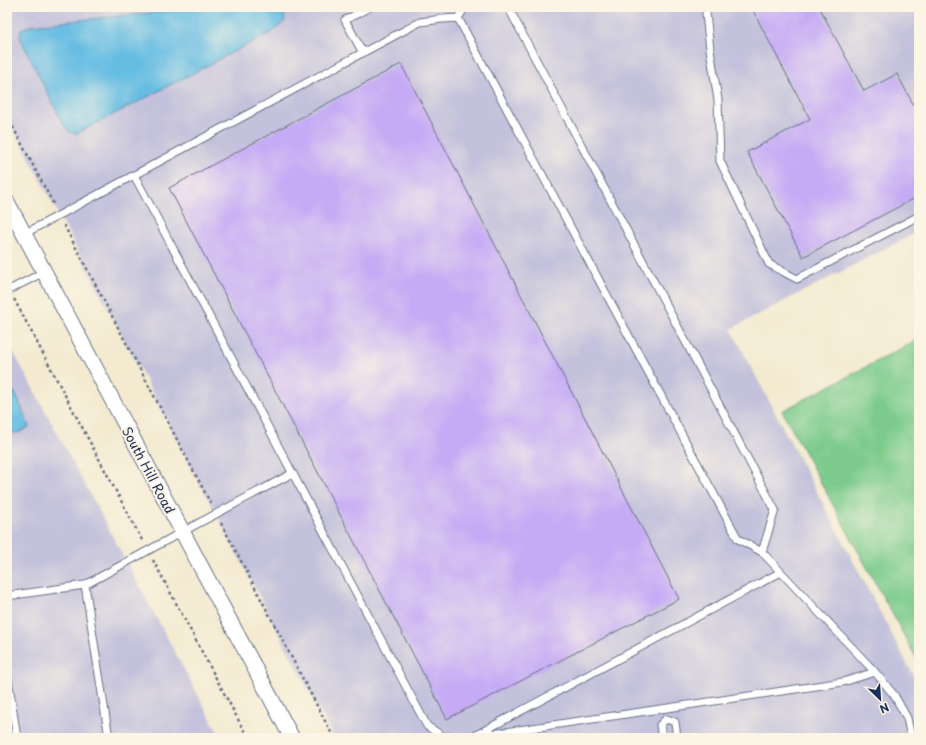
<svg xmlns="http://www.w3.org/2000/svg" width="926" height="745" viewBox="0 0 926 745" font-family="'Playpen Sans',sans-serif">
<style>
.industrial{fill:#c3c1db}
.green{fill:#7bcb8c;stroke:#4b7d75}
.water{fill:#66bde3;stroke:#4076a0}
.building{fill:#c5abf5}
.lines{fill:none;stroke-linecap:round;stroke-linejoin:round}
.lane-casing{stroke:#677086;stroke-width:9}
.street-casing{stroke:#677086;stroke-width:17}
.path{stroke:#677086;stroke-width:2.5;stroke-dasharray:3 3;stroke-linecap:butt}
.lane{stroke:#fff;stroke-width:7}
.street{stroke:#fff;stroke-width:15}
.labels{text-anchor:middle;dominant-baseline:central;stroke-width:4;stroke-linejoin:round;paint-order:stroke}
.street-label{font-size:13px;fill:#1b2f5e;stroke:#fcf5e5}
</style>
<rect width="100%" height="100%" fill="#fcf5e5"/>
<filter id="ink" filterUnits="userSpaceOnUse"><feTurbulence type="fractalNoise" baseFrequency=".025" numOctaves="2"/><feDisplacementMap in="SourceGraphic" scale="8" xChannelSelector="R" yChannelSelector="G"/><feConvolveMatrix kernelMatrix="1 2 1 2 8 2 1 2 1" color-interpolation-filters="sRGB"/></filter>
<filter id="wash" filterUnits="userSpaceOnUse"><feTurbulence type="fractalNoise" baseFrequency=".012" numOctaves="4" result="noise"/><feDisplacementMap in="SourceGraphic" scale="16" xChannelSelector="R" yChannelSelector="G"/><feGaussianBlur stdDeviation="0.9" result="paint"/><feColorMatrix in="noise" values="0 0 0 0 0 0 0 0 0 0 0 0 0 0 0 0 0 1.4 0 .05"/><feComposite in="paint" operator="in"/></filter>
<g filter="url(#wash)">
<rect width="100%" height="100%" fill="#f3ead0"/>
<path class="industrial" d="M14 7H919V231L731 329 919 686V738H334L7 116V8Z
M7 340 221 738H7Z"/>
<path class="green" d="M919 339V663L782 411Z"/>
<path class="water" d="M209 7H279L283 10 285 21 274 31 76 134 69 132 62 122 20 38 21 29 32 25Z
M7 380 19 401 29 427 18 433 7 432Z"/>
<g id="blocks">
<path class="building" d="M751 7H819L864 91 897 74 919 115V196L803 257 747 152 810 119Z
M401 64 679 599 447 719 169 188Z"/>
</g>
</g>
<g filter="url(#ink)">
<use href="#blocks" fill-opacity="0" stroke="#677086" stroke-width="1"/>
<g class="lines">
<g class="lane-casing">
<path id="lane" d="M508 7 775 510 762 552 875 672 894 695 907 718 911 738
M708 7 706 14 710 49 718 100 720 161 769 264 797 279 919 216
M458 18 738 539 762 552
M363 53 345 20 370 7
M134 175 427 726 444 737H471L843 682 875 672
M24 234 420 22 442 19 458 18 465 7
M7 291 44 272
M85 585 109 738
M7 596 85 585 182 532 293 473
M7 672 17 738
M666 719 675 722 677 738
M476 735 781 572
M662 738 660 725 666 719"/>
</g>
<g class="street-casing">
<path id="street" d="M7 202 292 738"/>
</g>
<path class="path" d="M7 116 54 205
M64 225 211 504
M14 299 143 542
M221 523 334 738
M153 560 248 738"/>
<use href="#lane" class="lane"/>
<use href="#street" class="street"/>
</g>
</g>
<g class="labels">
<g class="street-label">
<text transform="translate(149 470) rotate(62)">South Hill Road</text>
</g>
</g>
<rect width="926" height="745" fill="none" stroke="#fcf5e5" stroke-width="24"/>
<g transform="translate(880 699) rotate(155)" stroke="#fcf5e5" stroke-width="3" paint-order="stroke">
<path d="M0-3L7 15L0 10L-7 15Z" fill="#1b2f5e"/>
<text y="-6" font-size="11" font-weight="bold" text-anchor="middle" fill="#1b2f5e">N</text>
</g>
</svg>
